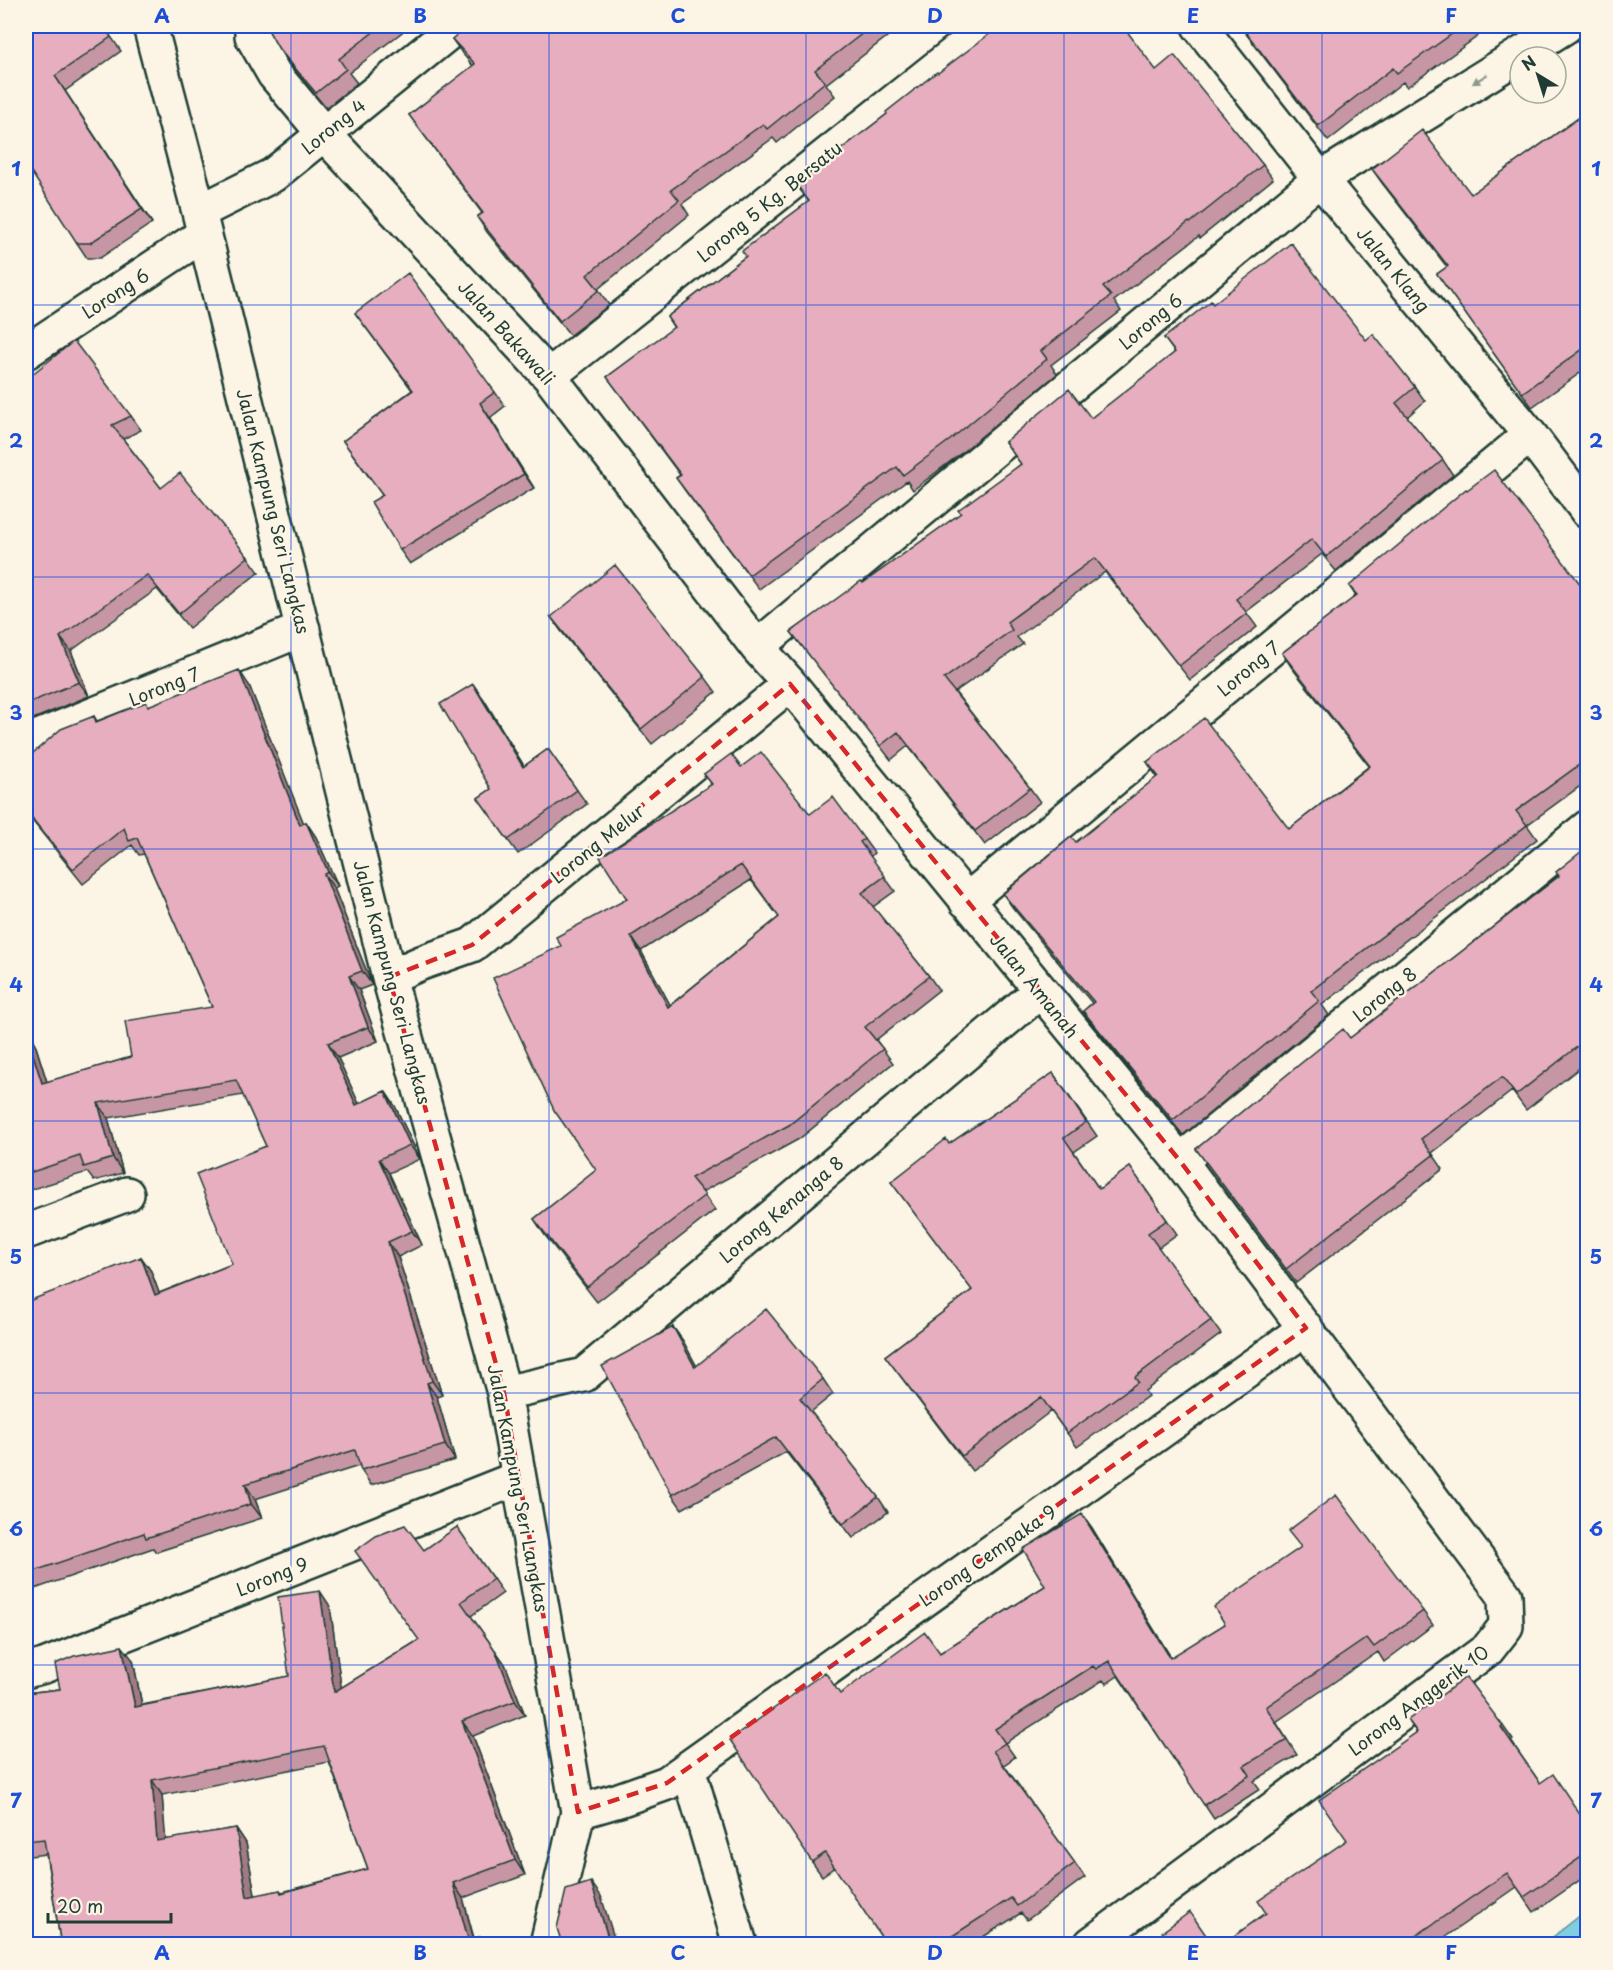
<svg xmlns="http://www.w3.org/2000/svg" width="1613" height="1970" viewBox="0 0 1613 1970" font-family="'Playpen Sans',sans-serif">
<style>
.water{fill:#82cee1;stroke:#5a949c;stroke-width:1.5}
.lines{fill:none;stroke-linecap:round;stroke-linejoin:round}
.minor-casing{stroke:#1f3d34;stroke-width:38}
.tertiary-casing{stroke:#1f3d34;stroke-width:38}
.minor{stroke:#fcf5e5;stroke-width:33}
.tertiary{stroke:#fcf5e5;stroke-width:33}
.wall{fill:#c796a5;stroke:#1f3d34;stroke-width:1.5;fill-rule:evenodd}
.shaded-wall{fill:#a27a86;stroke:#1f3d34;stroke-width:1.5}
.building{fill:#e7aec0;stroke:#1f3d34;stroke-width:1.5;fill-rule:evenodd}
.oneway{fill:#8e998c}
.marked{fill:none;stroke:#d62828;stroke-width:4.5;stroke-dasharray:12 8;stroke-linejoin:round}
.grid{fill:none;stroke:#1d4ed8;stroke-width:1.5;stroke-opacity:0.55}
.labels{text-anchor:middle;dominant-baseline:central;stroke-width:4.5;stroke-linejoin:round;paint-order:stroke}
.street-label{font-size:18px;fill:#1f3d34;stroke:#fcf5e5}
.neatline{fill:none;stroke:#1d4ed8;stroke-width:2}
.grid-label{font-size:20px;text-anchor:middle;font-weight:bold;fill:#1d4ed8}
</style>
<rect width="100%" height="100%" fill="#fcf5e5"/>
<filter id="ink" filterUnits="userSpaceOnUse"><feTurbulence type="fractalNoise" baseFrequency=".0167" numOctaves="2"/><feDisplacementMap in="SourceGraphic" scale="12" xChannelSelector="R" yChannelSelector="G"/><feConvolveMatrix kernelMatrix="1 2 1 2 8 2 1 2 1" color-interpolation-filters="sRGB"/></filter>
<g filter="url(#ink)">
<path class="water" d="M1587 1910V1944H1544Z"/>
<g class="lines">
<g class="minor-casing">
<path id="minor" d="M150 26 199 212 389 977 504 1393 578 1812 547 1944
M252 26V36L274 74 324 134 549 376 757 647 790 684 1180 1161 1505 1596 1506 1626 1488 1649 1091 1944
M199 212 273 175 457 26
M26 352 204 234
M549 376 989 26
M757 647 1320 179 1530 435 1588 512
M26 742 303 629
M966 901 1530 435
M389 977 421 963 472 945 790 684
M1180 1161 1588 827
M26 1232 127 1194
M504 1393 584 1375 1040 991
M26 1671 44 1666 518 1478
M688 1768 740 1944
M578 1812 619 1800 667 1783 1306 1328"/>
</g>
<g class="tertiary-casing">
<path id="tertiary" d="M1199 26 1320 179 1566 26"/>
</g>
<use href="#minor" class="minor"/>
<use href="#tertiary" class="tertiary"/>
</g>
<path class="wall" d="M26 26H115L107 31 121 51 65 91 152 223 100 258H87L77 243Z
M266 26H410L349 73 357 83 326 108 289 63 279 49Z
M467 26H901L826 84 835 96 777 143 773 138 682 204 689 215 598 289 609 305 570 335 487 232 477 217 482 213 409 115 473 66 462 53 452 39Z
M1240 26H1470L1478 36 1407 87 1403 82 1328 141Z
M1156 70 1263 165 1273 179 1200 238 1199 236 1114 301 1121 311 1051 365 1057 374 960 454 913 490 907 481 759 589 686 492 676 478 680 475 607 377 674 328 667 317 746 256 809 202 796 184 887 114 938 73Z
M1587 112V368L1532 407 1437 274 1447 267 1382 183 1372 169 1471 194Z
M26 279 33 290 26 296Z
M1213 304 1366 340 1415 387 1425 401 1407 417 1443 460 1453 475 1336 571 1322 554 1246 612 1257 627 1190 680 1105 572 1017 637 1023 644 955 692 1030 788 1040 802 985 845 908 746 891 760 802 646 791 632 863 583 961 513 1021 464 1005 442 1091 418 1175 353 1164 338Z
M355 313 495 392 505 406 490 418 534 488 410 564 400 550 382 495 343 441 412 390Z
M26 379 131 416 141 430 123 439 161 488 248 557 259 572 189 628 157 589 71 651 89 696 26 722Z
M1349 586 1587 593V781L1527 825 1537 839 1322 1005 1329 1015 1183 1135 1093 1025 1083 1011 1092 1003 1013 908 1003 894 1076 842 1157 777 1147 762 1289 829 1369 766 1292 668 1282 653 1356 596Z
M551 617 705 677 716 692 652 744 561 631Z
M249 685 303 823 306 822 316 837 338 886 334 888 372 985 359 990 378 1041 338 1058 359 1104 385 1091 395 1106 420 1159 389 1173 422 1245 398 1257 442 1395 437 1397 455 1460 371 1485 361 1470 359 1466 255 1499 262 1518 156 1552 153 1548 26 1592V1476L30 1475 141 1257 151 1271 159 1293 232 1264 266 1146 243 1095 108 1118 123 1173 94 1181 87 1172 26 1191V1015L47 1082 131 1057 212 1007 144 854 139 855 132 845 83 884 26 813V759L94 716 97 721 146 702 149 706Z
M483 698 524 766 548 749 587 804 518 854 478 798 491 789Z
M741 767 810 814 864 839 874 853 870 857 895 891 873 907 929 976 939 990 876 1040 893 1063 799 1139 702 1192 715 1210 597 1302 544 1234 534 1219 596 1171 561 946 627 899 712 785 704 774ZM751 880 779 917 670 1005 641 951Z
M1587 847V1062L1526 1110 1512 1091 1432 1153 1443 1169 1296 1283 1196 1149 1350 1038 1559 876Z
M1053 1073 1097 1136 1074 1152 1099 1189 1130 1167 1177 1234 1158 1248 1221 1334 1145 1391 1148 1396 1077 1447 1051 1411 972 1471 885 1356 972 1290 891 1182 949 1144Z
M673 1327 683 1341 696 1366 823 1379 833 1394 811 1412 878 1497 888 1512 853 1538 786 1452 682 1509 672 1495Z
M1082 1514 1092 1528 1170 1657 1423 1611 1433 1625 1384 1662 1378 1652 1276 1722 1297 1755 1254 1781 1260 1789 1214 1819 1118 1676 1106 1684 1103 1680 1005 1743 1015 1757 1004 1765 1085 1877 1027 1920 1021 1913 972 1944H886L835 1867 822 1876 812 1862 840 1694 940 1653 1045 1586Z
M457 1527 503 1593 471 1616 505 1664 525 1715 473 1736 525 1875 463 1898 474 1938 481 1937 486 1944H34L60 1939 46 1854 30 1856 26 1850V1693L60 1689 133 1660 142 1705 289 1676 330 1606 341 1688 419 1640 424 1550ZM329 1762 368 1869 282 1892 280 1890 255 1896 246 1843 236 1828 165 1840 162 1795Z
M1408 1720 1503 1726 1513 1740 1511 1741 1540 1783 1587 1825V1875L1534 1912 1517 1887 1435 1944H1223L1266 1913 1347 1840 1417 1733Z"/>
<path class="shaded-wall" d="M55 76 65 91 152 223 142 209Z
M480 403 490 418 534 488 524 474Z
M60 637 71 651 89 696 79 682Z
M239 670 249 685 310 839 300 825Z
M473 684 483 698 533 781 523 767Z
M306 822 316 837 338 886 328 872Z
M324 874 334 888 372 985 362 971Z
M631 936 641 951 679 1021 668 1007Z
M349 976 359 990 378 1041 368 1027Z
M26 1015 52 1098 42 1083 26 1033Z
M328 1043 338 1058 366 1119 356 1105Z
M385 1091 395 1106 420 1159 410 1145Z
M98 1103 108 1118 123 1173 113 1158Z
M379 1159 389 1173 422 1245 412 1231Z
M388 1242 398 1257 442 1395 432 1381Z
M141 1257 151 1271 165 1309 155 1295Z
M673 1327 683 1341 705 1381 695 1367Z
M427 1383 437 1397 455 1460 445 1445Z
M245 1484 255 1499 262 1518 251 1504Z
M1082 1514 1092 1528 1180 1672 1170 1658Z
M320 1591 330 1606 344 1707 334 1692Z
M122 1646 133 1660 145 1721 135 1707Z
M495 1650 505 1664 525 1715 515 1701Z
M462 1721 473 1736 525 1875 515 1860Z
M152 1780 162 1795 167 1855 157 1841Z
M236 1828 246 1843 258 1912 247 1897Z
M591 1882 601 1896 616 1944H610Z
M453 1883 463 1898 475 1944 468 1939Z
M481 1937 486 1944H482Z"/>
<path class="building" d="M26 26H103L111 37 55 76 142 209 90 243H77L26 164Z
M266 26H381L339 59 346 69 316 93 279 49Z
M467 26H872L815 70 825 82 767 129 763 124 671 190 679 200 587 275 599 290 560 321 477 217 483 213 409 115 475 64 452 39Z
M1000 26H1123L1156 70 1174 55 1263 165 1190 223 1189 222 1103 287 1111 296 1041 351 1047 359 950 440 903 475 897 467 749 575 676 478 681 475 607 377 674 327 667 317 746 256 742 251 809 201 796 184 887 114 886 112 937 72 938 73Z
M1241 26H1463L1397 73 1393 68 1318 126Z
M1587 112V346L1522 393 1437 274 1448 266 1372 169 1422 130 1471 194Z
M1291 243 1366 340 1373 334 1415 387 1396 403 1443 460 1326 557 1312 539 1236 599 1247 613 1179 666 1095 558 1007 622 1012 630 944 679 1030 788 975 831 898 732 880 746 791 632 861 581 863 583 961 513 958 510 1021 464 1005 442 1069 389 1091 418 1175 352 1164 338 1211 301 1213 304Z
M408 273 495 392 480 403 524 474 400 550 371 502 383 495 343 441 413 390 355 313Z
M74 341 131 416 112 425 161 488 180 473 248 557 179 614 147 575 60 637 79 682 26 704V379Z
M1494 470 1587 593V759L1516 811 1527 825 1311 991 1319 1001 1173 1120 1083 1011 1094 1002 1003 894 1071 837 1076 842 1158 776 1147 762 1204 718 1289 829 1370 766 1282 653 1357 595 1349 586 1466 489 1467 490Z
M615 565 705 677 641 729 551 617Z
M239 670 300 825 306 822 328 872 324 874 362 971 349 976 368 1027 328 1043 356 1105 385 1091 410 1145 379 1159 412 1231 388 1242 432 1381 427 1383 445 1445 361 1470 355 1450 245 1484 251 1504 146 1538 144 1533 26 1574V1476L30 1475 26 1461V1302L141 1257 155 1295 232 1264 196 1174 266 1146 236 1080 98 1103 113 1158 84 1167 80 1156 26 1174V1033L42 1083 131 1057 125 1021 212 1007 137 838 129 841 124 828 73 869 26 811V759L61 729 94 716 96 722 146 702 148 706Z
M473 684 523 767 548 749 577 790 508 840 478 798 491 789 440 704Z
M761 752 810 814 833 797 864 839 860 842 885 876 862 893 929 976 865 1027 883 1049 789 1125 691 1178 705 1195 587 1287 534 1219 596 1170 554 1110 493 978 561 946 556 937 627 899 600 857 712 784 704 774 731 754 741 767ZM741 865 779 917 668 1007 631 936Z
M1587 847V1029L1584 1032 1587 1037V1039L1516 1095 1502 1077 1421 1139 1433 1155 1286 1269 1196 1149 1343 1029 1350 1038 1559 876 1556 872Z
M1053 1073 1086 1122 1064 1138 1099 1189 1130 1167 1167 1220 1148 1233 1211 1320 1135 1377 1138 1382 1067 1433 1041 1397 962 1456 885 1356 972 1290 891 1182 946 1139 949 1144Z
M766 1309 823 1379 800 1398 878 1497 843 1524 776 1437 672 1495 602 1366 673 1327 695 1367Z
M1336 1495 1423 1611 1374 1647 1367 1638 1266 1707 1287 1740 1244 1766 1250 1775 1204 1805 1109 1661 1096 1669 1093 1666 995 1729 1005 1743 993 1751 1075 1863 1017 1906 1011 1898 940 1944H886L825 1853 812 1862 730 1740 825 1672 840 1694 925 1632 940 1653 1045 1586 1023 1549 1082 1514 1170 1658 1225 1624 1214 1607 1301 1547 1288 1531Z
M405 1525 424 1550 457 1527 493 1579 461 1602 495 1650 515 1701 462 1721 515 1860 453 1883 468 1939 481 1937 482 1944H34L60 1939 44 1839 26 1841V1693L60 1689 55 1664 74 1656 122 1646 135 1707 289 1676 278 1597 320 1591 334 1692 419 1640 355 1551 376 1536ZM324 1746 368 1869 281 1893 280 1890 247 1897 236 1828 157 1841 152 1780Z
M1466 1677 1503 1726 1501 1727 1540 1783 1553 1774 1587 1825V1853L1524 1897 1507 1873 1404 1944H1223L1266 1913 1258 1901 1347 1840 1319 1800 1417 1732 1408 1720Z
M591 1882 610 1944H562L557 1928 566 1890Z
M1190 1912 1212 1944H1171L1162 1932Z"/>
<defs><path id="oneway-solid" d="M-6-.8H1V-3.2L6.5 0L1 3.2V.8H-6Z" transform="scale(1.5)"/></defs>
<use class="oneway" href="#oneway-solid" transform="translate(1480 79) rotate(148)"/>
</g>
<path class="marked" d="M790 684 1180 1161 1306 1328 667 1783 578 1812 504 1393 389 977 472 945Z"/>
<path class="grid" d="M291 26V1944M549 26V1944M806 26V1944M1064 26V1944M1322 26V1944M26 305H1588M26 577H1588M26 849H1588M26 1121H1588M26 1393H1588M26 1665H1588"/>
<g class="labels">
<g class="street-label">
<text transform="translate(333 126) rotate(-39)">Lorong 4</text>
<text transform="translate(769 201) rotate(-39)">Lorong 5 Kg. Bersatu</text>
<text transform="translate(1394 269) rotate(51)">Jalan Klang</text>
<text transform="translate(115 293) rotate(-33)">Lorong 6</text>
<text transform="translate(1150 321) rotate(-40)">Lorong 6</text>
<text transform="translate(507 332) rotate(48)">Jalan Bakawali</text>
<text transform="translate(274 511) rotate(76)">Jalan Kampung Seri Langkas</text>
<text transform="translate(1248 668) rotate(-40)">Lorong 7</text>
<text transform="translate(164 686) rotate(-22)">Lorong 7</text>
<text transform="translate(597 843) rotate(-39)">Lorong Melur</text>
<text transform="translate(393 982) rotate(75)">Jalan Kampung Seri Langkas</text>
<text transform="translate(1035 985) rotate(51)">Jalan Amanah</text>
<text transform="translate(1384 994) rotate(-39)">Lorong 8</text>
<text transform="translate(781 1209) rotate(-40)">Lorong Kenanga 8</text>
<text transform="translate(519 1488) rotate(79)">Jalan Kampung Seri Langkas</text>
<text transform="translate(987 1555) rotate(-35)">Lorong Cempaka 9</text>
<text transform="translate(272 1576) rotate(-22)">Lorong 9</text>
<text transform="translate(1418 1700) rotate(-37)">Lorong Anggerik 10</text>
</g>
</g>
<rect width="1613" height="1970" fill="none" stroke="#fcf5e5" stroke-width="66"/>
<g transform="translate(1538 75) rotate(322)"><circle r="28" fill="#fcf5e5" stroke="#a4ab9e" stroke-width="1.5"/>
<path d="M0-4.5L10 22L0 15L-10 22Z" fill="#1f3d34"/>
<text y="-9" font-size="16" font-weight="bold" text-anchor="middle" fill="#1f3d34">N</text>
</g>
<path d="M48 1913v9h123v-9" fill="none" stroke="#1f3d34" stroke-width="3"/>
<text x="57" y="1913" font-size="18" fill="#1f3d34" stroke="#fcf5e5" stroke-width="4.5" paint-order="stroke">20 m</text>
<rect x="33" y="33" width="1547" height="1904" class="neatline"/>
<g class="grid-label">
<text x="162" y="23">A</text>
<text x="420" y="23">B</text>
<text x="678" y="23">C</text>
<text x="935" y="23">D</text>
<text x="1193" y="23">E</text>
<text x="1451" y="23">F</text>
<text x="16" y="176">1</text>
<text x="1596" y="176">1</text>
<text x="16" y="448">2</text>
<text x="1596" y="448">2</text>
<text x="16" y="720">3</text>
<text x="1596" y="720">3</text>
<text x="16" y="992">4</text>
<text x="1596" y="992">4</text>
<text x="16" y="1264">5</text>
<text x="1596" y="1264">5</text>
<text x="16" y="1536">6</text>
<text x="1596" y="1536">6</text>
<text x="16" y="1808">7</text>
<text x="1596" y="1808">7</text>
<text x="162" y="1960">A</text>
<text x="420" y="1960">B</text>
<text x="678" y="1960">C</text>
<text x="935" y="1960">D</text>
<text x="1193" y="1960">E</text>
<text x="1451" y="1960">F</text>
</g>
</svg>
